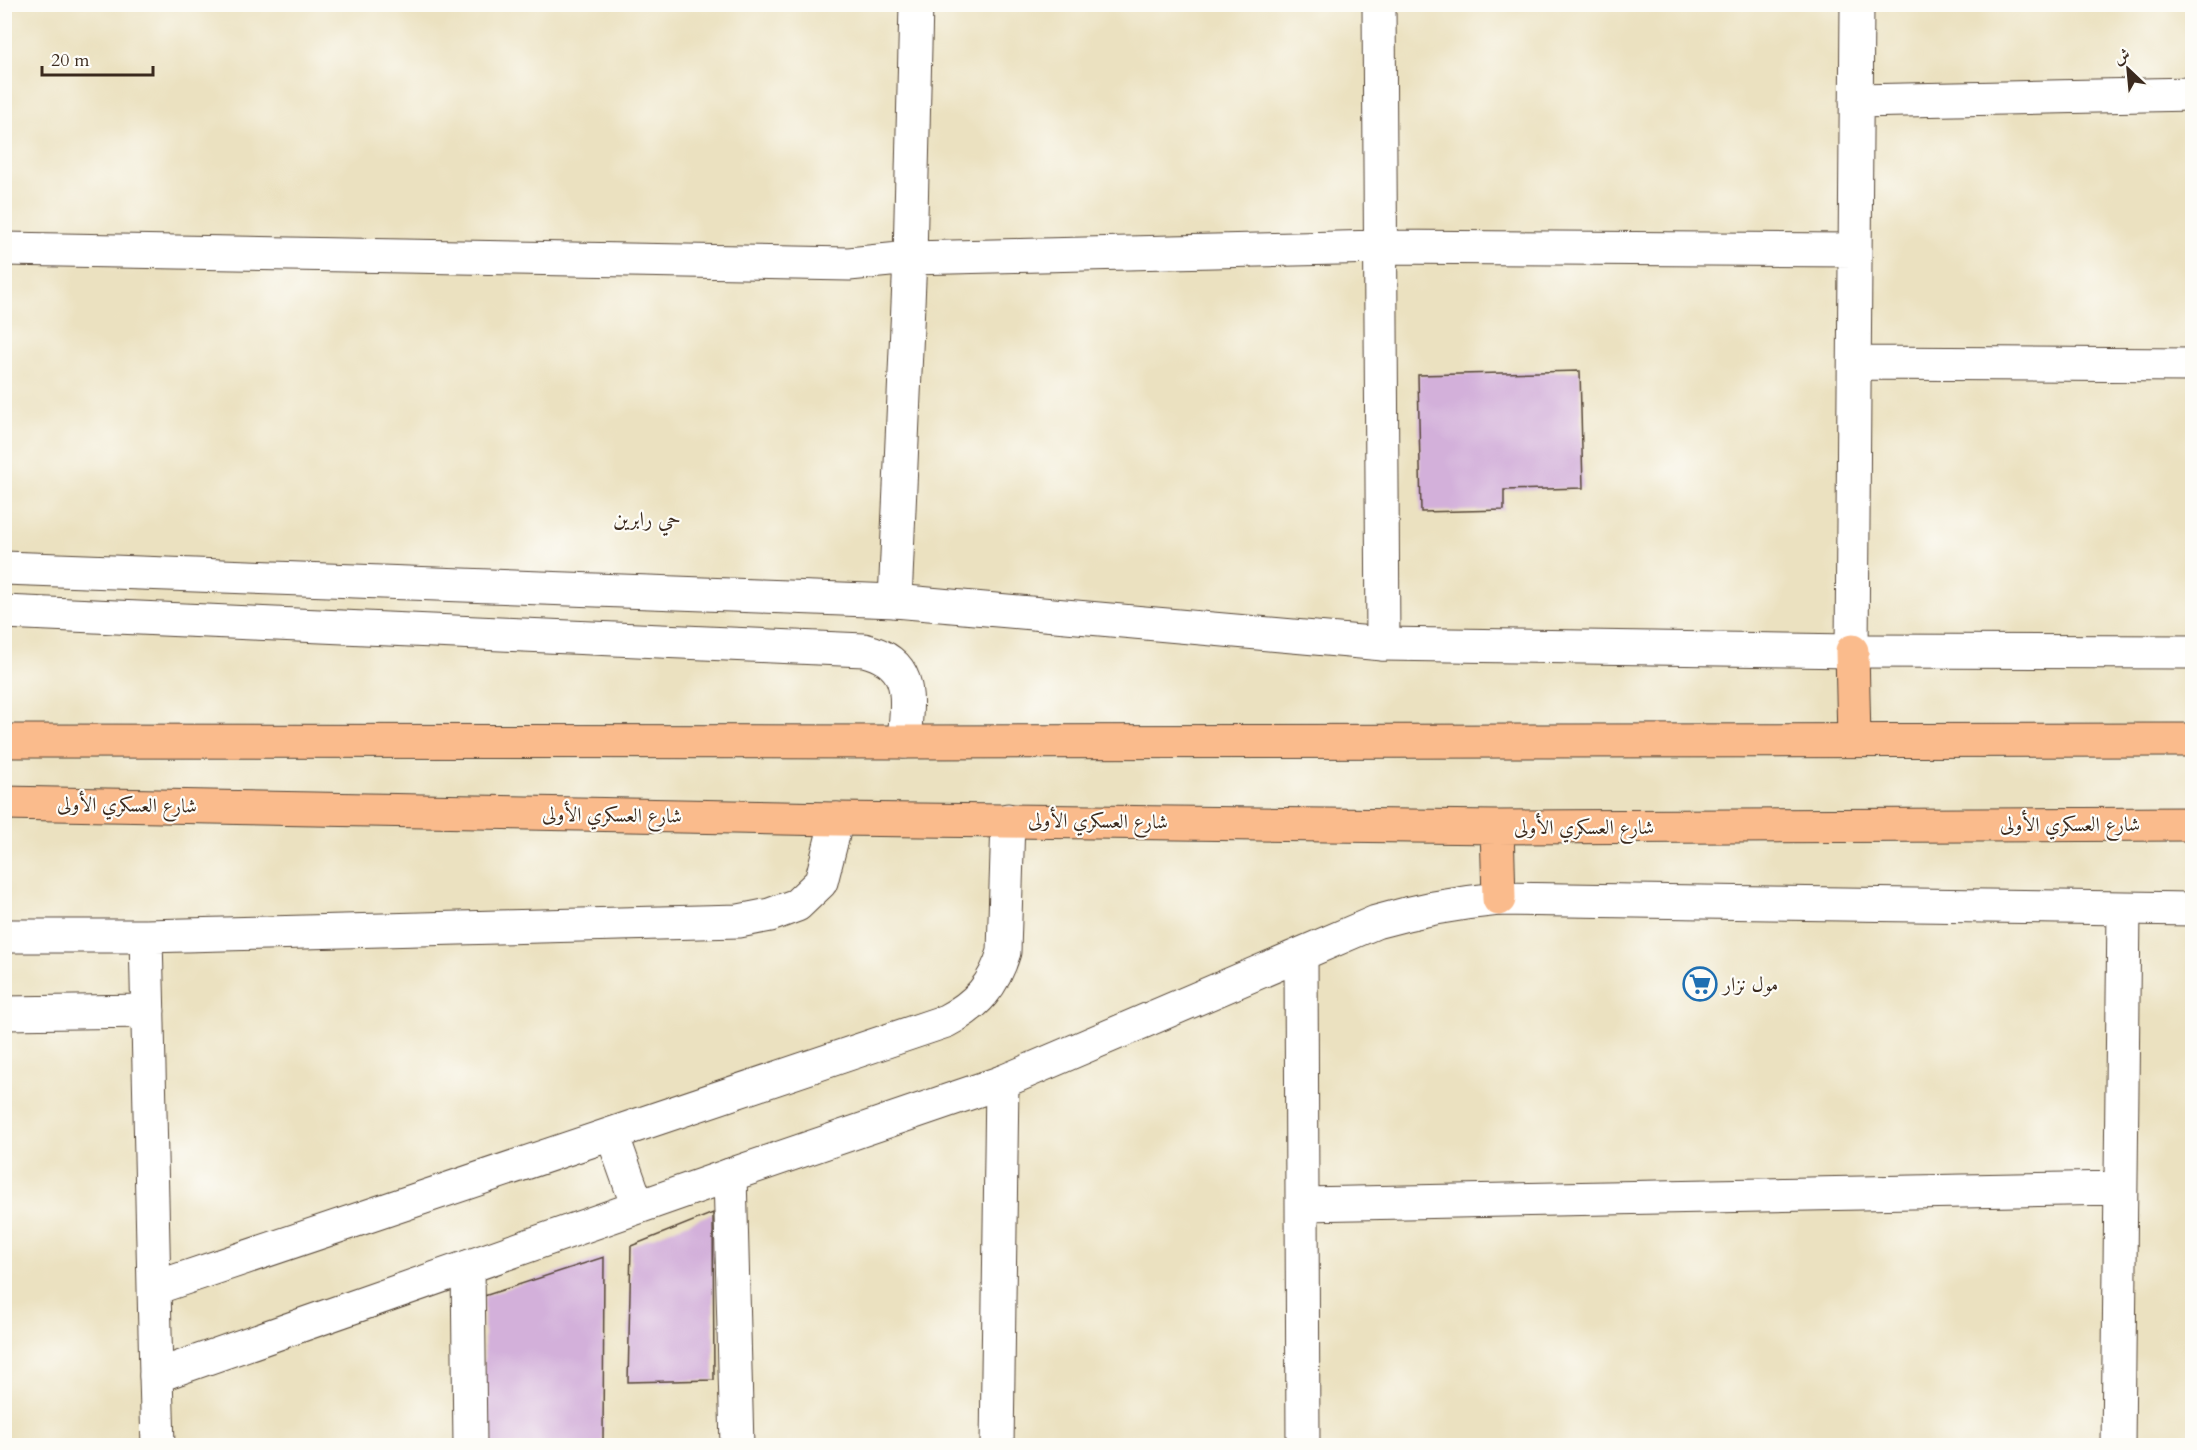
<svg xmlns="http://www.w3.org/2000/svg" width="2197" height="1450" viewBox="0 0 2197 1450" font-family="Cardo,Amiri,serif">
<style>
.building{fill:#d3b0da}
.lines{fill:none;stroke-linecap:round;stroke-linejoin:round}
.minor-casing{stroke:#554536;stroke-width:35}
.tertiary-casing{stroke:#554536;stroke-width:35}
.primary-casing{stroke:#554536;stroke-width:35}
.minor{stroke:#fff;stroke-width:33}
.tertiary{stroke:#fff;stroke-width:33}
.primary{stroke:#fabb8c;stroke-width:33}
.labels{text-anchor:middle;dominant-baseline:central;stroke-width:4.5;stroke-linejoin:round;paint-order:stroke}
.street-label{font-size:20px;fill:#3b2a1e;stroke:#fdfcf7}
.poi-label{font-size:20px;fill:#3b2a1e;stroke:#fdfcf7;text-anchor:start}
.neighbourhood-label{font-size:21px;fill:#3b2a1e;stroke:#fdfcf7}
</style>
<rect width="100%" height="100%" fill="#fdfcf7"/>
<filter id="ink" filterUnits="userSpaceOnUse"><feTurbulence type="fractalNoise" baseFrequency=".0167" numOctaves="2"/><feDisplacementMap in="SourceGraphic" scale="12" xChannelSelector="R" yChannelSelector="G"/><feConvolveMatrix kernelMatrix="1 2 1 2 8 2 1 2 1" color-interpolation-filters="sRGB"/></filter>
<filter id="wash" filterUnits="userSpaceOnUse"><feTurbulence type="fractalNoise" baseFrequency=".008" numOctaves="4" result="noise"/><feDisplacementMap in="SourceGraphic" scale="24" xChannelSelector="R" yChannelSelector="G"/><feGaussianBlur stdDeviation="1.35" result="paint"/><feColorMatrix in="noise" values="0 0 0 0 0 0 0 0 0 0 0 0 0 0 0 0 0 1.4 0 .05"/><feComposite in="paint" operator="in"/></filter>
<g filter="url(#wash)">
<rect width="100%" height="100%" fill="#ebe1c0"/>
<g id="blocks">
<path class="building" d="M1580 371 1583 488 1504 490V510L1421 512 1418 375Z
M713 1213 714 1380 628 1382 631 1246Z
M604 1257 603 1446H484V1296Z"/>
</g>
</g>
<g filter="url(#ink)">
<use href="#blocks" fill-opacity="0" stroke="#554536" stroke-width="1.5"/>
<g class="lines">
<g class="minor-casing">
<path id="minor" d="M1379 4 1383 644
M1856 101 2192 94
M4 249 849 264 910 258 1381 247 1855 250
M1855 363 2192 365
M895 601 910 258 916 4
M1852 651 1857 4
M730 1175 737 1446
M1304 1204 2120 1188
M468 1267 470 1446
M156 1376 158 1446
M997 1446 1002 1082
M2118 1446 2124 909"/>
</g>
<g class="tertiary-casing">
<path id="tertiary" d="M4 568 895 601 1383 644 1852 651 2192 652
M4 612 864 650C916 663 907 699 904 742
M4 936H146L739 921 770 915 797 905 821 882 837 819
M146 936 156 1376 730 1175 1002 1082 1376 922C1417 910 1456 903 1499 899L2192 909
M1301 955 1303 1446
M4 1013 148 1011
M612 1134 638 1207
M155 1288 946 1021C977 1005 994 985 1004 952L1008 820"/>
</g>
<g class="primary-casing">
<path id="primary" d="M1852 651 1854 740
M4 741 904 742 2192 740
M4 803 837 819 1497 827 2192 824
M1497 827 1499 899"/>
</g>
<use href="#minor" class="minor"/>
<use href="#tertiary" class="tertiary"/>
<use href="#primary" class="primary"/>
</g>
</g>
<defs>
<g id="supermarket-ring" transform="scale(1.725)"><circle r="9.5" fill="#fdfcf7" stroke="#1f6fb2" stroke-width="1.5"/><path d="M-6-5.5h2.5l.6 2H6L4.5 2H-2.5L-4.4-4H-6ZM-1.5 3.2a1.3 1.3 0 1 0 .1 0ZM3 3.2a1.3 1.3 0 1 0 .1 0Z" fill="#1f6fb2"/></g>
</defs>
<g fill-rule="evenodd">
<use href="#supermarket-ring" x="1700" y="984"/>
</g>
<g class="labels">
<g class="street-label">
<text transform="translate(127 805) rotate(1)">شارع العسكري الأولى</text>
<text transform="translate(612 815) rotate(1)">شارع العسكري الأولى</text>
<text transform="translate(1098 821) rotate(1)">شارع العسكري الأولى</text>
<text x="2070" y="824">شارع العسكري الأولى</text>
<text x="1584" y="827">شارع العسكري الأولى</text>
</g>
<g class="poi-label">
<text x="1723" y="984">مول نزار</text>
</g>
<g class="neighbourhood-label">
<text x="647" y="519">حي رابرين</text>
</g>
</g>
<rect width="2197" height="1450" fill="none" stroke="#fdfcf7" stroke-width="24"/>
<g transform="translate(2128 69) rotate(334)" stroke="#fdfcf7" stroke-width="4.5" paint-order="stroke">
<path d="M0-4.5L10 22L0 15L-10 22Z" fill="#3b2a1e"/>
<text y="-9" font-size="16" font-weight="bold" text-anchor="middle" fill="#3b2a1e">ش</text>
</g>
<path d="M42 66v9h111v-9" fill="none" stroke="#3b2a1e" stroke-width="3"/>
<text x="51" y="66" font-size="18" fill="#3b2a1e" stroke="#fdfcf7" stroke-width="4.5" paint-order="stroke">20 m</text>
</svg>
